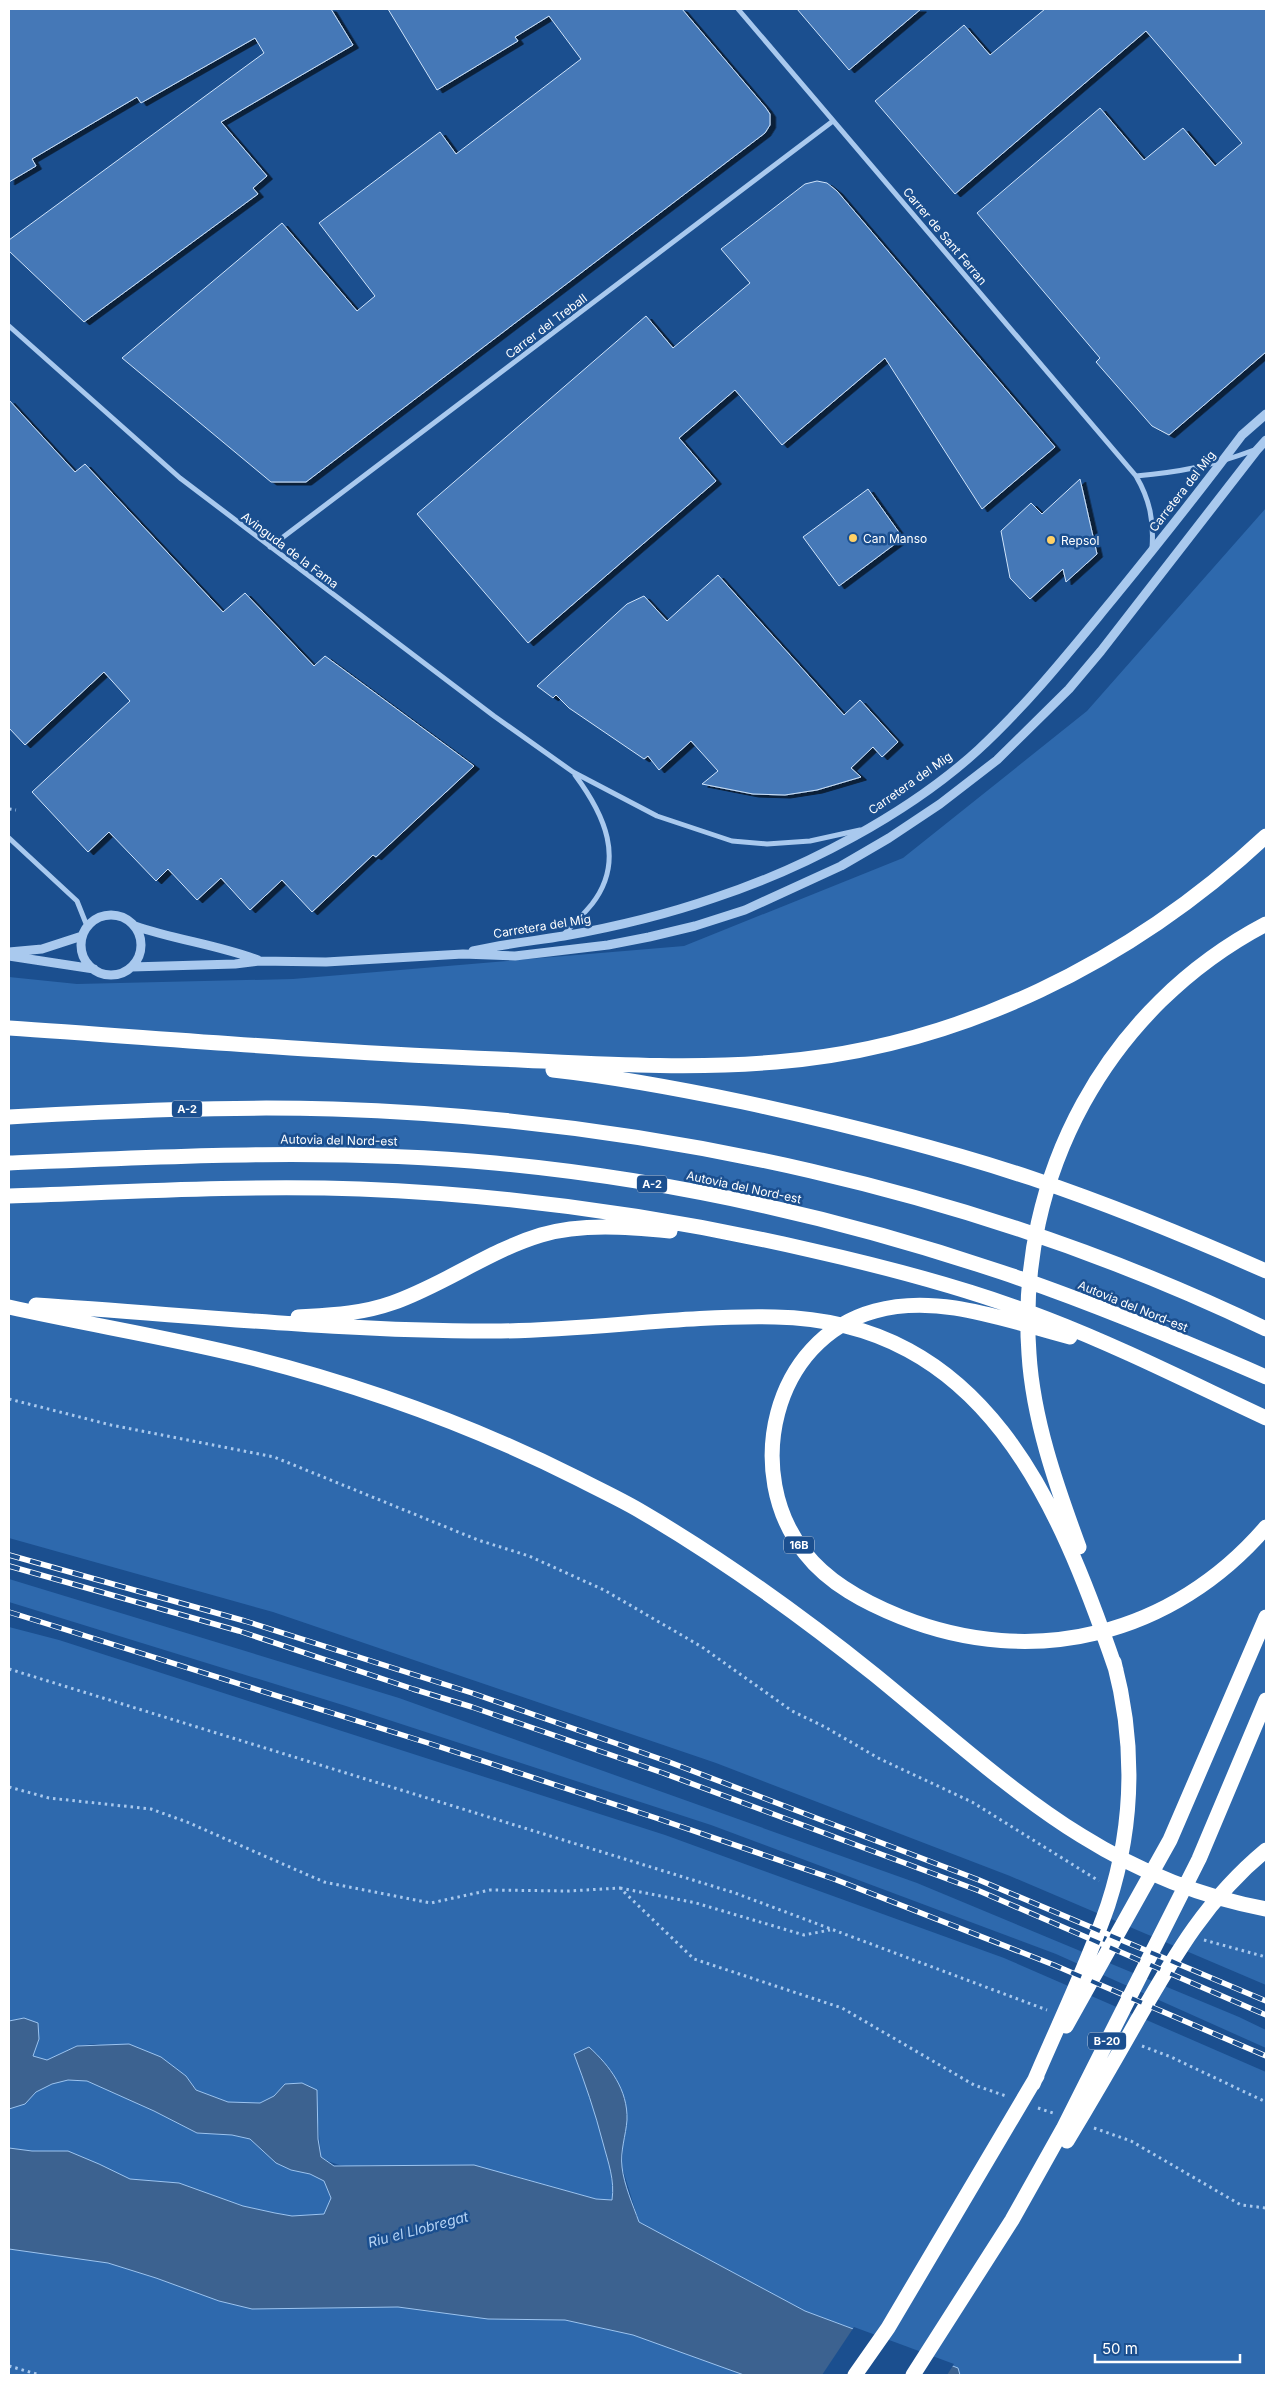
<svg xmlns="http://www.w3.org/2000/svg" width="1275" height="2384" viewBox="0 0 1275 2384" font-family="Inter,sans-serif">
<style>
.green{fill:#2e69ad}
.water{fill:#3c6290;stroke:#9cc4f0}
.pier{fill:#1b4f8f}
.building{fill:#4478b7;stroke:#cfe3fa;filter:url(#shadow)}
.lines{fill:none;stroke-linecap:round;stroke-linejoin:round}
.path{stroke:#a9c9ee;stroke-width:3;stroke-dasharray:2.5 4;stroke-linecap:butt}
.minor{stroke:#a9c9ee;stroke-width:5}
.tertiary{stroke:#a9c9ee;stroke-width:9}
.motorway{stroke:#fff;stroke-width:15}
.rail-casing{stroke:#fff;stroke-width:5.5}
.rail{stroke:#1b4f8f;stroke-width:4;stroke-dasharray:11;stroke-linecap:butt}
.poi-dot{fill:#ffd166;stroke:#1b4f8f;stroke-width:2}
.labels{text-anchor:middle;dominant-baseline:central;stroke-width:5;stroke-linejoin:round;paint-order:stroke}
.shield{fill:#1b4f8f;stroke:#bbcadd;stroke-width:1}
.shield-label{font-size:11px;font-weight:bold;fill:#fff}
.street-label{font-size:12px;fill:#fff;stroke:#1b4f8f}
.poi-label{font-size:12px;fill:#fff;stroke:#1b4f8f;text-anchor:start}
.water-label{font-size:14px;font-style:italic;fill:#b5d3f5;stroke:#1b4f8f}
</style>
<defs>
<filter id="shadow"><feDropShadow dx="5.5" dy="3" stdDeviation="0" flood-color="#0009"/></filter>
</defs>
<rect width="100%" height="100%" fill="#1b4f8f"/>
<path class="green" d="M1266 508V1985L1010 1876 716 1763 273 1612 9 1538V977L77 984 293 979 684 946 903 858 1087 711Z
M9 1579 399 1698 917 1883 1239 2017 1266 2030V2048L1056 1954 711 1825 346 1706 9 1602Z
M9 1627 59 1640 665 1835 1004 1958 1266 2072V2375H960L958 2368 805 2311 639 2222 622 2167 623 2151 589 2047 574 2054C589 2094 616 2159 612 2200L596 2199 508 2174 370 2165C349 2167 339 2168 321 2157L318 2123 285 2084 274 2096 260 2103 228 2102 196 2090 186 2076 161 2057 146 2052 94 2044 77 2046 47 2060 33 2056 39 2039 24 2018 9 2021Z
M68 2080 87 2081 154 2111 197 2133 232 2135 250 2139 291 2170 310 2174 325 2181 331 2198 325 2214 292 2216 275 2213 243 2206 179 2183 130 2179 114 2173 32 2151 9 2148V2109C29 2104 24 2099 38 2091 48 2085 57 2082 68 2080Z
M9 2249 108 2263 156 2278 219 2301 252 2309 398 2307 488 2319 565 2320 633 2335 744 2375H9Z"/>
<path class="water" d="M24 2018 38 2023 39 2039 33 2056 47 2060 77 2046 129 2044 161 2057 186 2076 196 2090 228 2102 260 2103 274 2096 285 2084 302 2083 317 2090 318 2139 321 2157 334 2166 474 2165 596 2199 612 2200C615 2180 608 2162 603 2143 595 2112 585 2083 574 2054L589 2047C610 2066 628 2090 627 2120 626 2135 620 2151 622 2167 624 2185 633 2205 639 2222L805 2311 958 2368 960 2375H744L633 2335 565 2320 488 2319 398 2307 252 2309 219 2301 156 2278 108 2263 9 2249V2148L32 2151H68L99 2164 130 2179 179 2183 243 2206 275 2213 292 2216 324 2214 331 2198 324 2181 310 2174 291 2170 276 2163 250 2139 232 2135 197 2133 154 2111 87 2081 68 2080 52 2084 36 2092 25 2104 9 2109V2021Z"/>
<path class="pier" d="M854 2327 954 2364 947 2375H822Z"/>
<path class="building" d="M9 9H331L353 45 221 122 267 176 253 188 258 194 84 322 9 251V240L264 53 255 38 141 103 137 97 32 159 36 166 9 182Z
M388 9H682L766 108 770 114V125L765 133 306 482H271L122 358 282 223 357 311 375 296 319 223 440 132 456 154 581 59 549 16 515 37 518 41 437 90Z
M797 9H921L849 70Z
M1045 9H1266V352L1169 435 1152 426 1096 362 1100 358 977 213 1100 108 1144 160 1183 128 1215 166 1242 143 1146 31 955 194 875 101 964 25 990 55Z
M817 181 827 183 837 191 1055 447 982 509 885 358 782 445 735 390 679 438 716 481 528 643 417 514 646 316 673 348 750 283 721 249 805 184Z
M9 400 75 472 85 464 223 612 245 593 314 666 325 656 474 766 376 857 373 855 312 912 282 880 250 910 221 878 197 900 168 869 156 881 109 832 88 852 32 792 130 701 104 672 25 745 9 728Z
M1080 479 1097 554 1066 582 1063 569 1030 599 1010 578 1001 531 1031 503 1042 514Z
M868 489 903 538 839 586 803 537Z
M718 575 844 715 860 700 898 742 882 757 873 747 851 768 861 777 817 790 785 795 753 794 702 784 718 771 691 741 659 770 648 756 644 759 569 708 556 695 553 698 537 686 627 604 644 596 667 621Z"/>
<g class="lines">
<path class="path" d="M9 809 16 810
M9 1399 111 1425 274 1457 478 1540 529 1556 604 1590 702 1647 792 1711 825 1727 880 1759 972 1802 1099 1881
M9 1669 735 1893 1047 2010
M9 1787 49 1798 151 1809 187 1822 324 1882 431 1903 490 1890 569 1891 620 1888 694 1959 842 2008 974 2085 1006 2096
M620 1888 696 1903 804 1935 830 1930
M1204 1940 1266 1957
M1142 2046 1171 2057 1266 2102
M1038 2108 1053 2113
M1094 2128 1131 2141 1241 2205 1266 2208
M9 2366 40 2375"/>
<path class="minor" d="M738 9 1136 476C1150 500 1154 521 1152 548
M9 326 180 478 494 716 573 772 657 816 732 841 767 844 810 841 860 830
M1136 476C1180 472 1212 466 1254 450
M270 547 833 121
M9 838 77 901 87 926
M563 935C573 925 583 915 592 904 626 860 604 814 575 775"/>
<path class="tertiary" d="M81 945a30 30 0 1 1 60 0a30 30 0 1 1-60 0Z
M135 926C176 940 218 945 258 960
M473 951C503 944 533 941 564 936 614 927 665 915 714 898 803 869 908 814 978 750 1028 704 1070 651 1113 599 1157 545 1200 491 1242 435L1266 414
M9 952 42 949 82 936
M9 956 94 969
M131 967 235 964 259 961 326 962 463 954 515 956 608 945 649 937 695 926 745 910 841 866 889 838 940 804 997 760 1069 689 1101 651 1257 450 1266 440"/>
<path class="motorway" d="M9 1028C172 1039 335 1053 498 1059 590 1063 684 1070 776 1062 961 1047 1132 961 1266 836
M553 1070C617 1077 680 1089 743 1102 840 1123 937 1147 1031 1178 1111 1205 1189 1237 1266 1271
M9 1117C117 1111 224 1106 333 1109 650 1119 980 1191 1266 1329
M9 1163C171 1156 333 1148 495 1163 667 1179 837 1217 1001 1272 1091 1302 1179 1339 1266 1377
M9 1196C126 1192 243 1185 360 1189 512 1195 662 1216 810 1250 890 1268 971 1289 1047 1319 1120 1347 1195 1385 1266 1418
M36 1305C192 1315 344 1332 501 1331 592 1330 684 1315 775 1317 984 1321 1058 1501 1116 1670
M9 1307C90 1325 172 1338 252 1358 366 1387 474 1426 579 1479 600 1490 622 1500 642 1512 724 1560 800 1615 875 1675 999 1776 1101 1879 1266 1909
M298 1317C330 1315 361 1314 392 1303 444 1285 488 1251 541 1235 581 1223 629 1227 670 1231
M1070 1337C1008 1321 939 1293 875 1311 772 1339 742 1474 805 1553 829 1584 866 1603 901 1617 1034 1670 1173 1635 1266 1527
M1079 1547C1056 1485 1033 1419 1029 1354 1016 1175 1108 1007 1266 924
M1066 2026 1170 1840 1266 1617
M1033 2084C1058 2025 1087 1966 1108 1905 1134 1825 1135 1742 1114 1662
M1067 2141C1091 2101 1115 2060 1138 2019 1176 1953 1207 1899 1266 1850
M855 2375 888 2328 1037 2076
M913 2375 1012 2220 1063 2129 1199 1859 1266 1700"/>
<g class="rail-casing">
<path id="rail" d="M9 1555 245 1621 472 1693 669 1762 979 1880 1266 2001
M9 1566 239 1631 413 1689 472 1707 663 1773 977 1890 1266 2015
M9 1612 428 1743 656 1818 834 1879 1054 1965 1266 2056"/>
</g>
<use href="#rail" class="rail"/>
</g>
<g class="poi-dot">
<circle cx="853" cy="538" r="5"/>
<circle cx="1051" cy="540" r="5"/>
</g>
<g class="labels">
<g class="shield">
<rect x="172" y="1100.5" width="30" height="17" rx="4"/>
<rect x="637" y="1175.5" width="30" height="17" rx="4"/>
<rect x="784" y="1536.5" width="30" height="17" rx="4"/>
<rect x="1088" y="2032.5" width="38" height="17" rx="4"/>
</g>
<g class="shield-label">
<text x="187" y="1109">A-2</text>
<text x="652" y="1184">A-2</text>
<text x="799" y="1545">16B</text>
<text x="1107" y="2041">B-20</text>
</g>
<g class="street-label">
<text transform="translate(945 236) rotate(50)">Carrer de Sant Ferran</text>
<text transform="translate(546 326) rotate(-37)">Carrer del Treball</text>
<text transform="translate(1182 491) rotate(-52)">Carretera del Mig</text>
<text transform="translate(290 550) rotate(37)">Avinguda de la Fama</text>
<text transform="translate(910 783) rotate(-35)">Carretera del Mig</text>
<text transform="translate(542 926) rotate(-9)">Carretera del Mig</text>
<text transform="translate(339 1140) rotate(1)">Autovia del Nord-est</text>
<text transform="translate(744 1187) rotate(12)">Autovia del Nord-est</text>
<text transform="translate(1133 1306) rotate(22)">Autovia del Nord-est</text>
</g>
<g class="poi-label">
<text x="863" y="538">Can Manso</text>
<text x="1061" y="540">Repsol</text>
</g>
<g class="water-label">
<text transform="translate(418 2229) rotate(-15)">Riu el Llobregat</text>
</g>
</g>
<rect width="1275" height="2384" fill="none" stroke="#ffffff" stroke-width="20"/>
<path d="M1095 2354v8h145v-8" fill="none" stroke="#ffffff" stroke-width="2.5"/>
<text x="1102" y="2354" font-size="15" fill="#ffffff" stroke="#1b4f8f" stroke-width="4" paint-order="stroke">50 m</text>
</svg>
